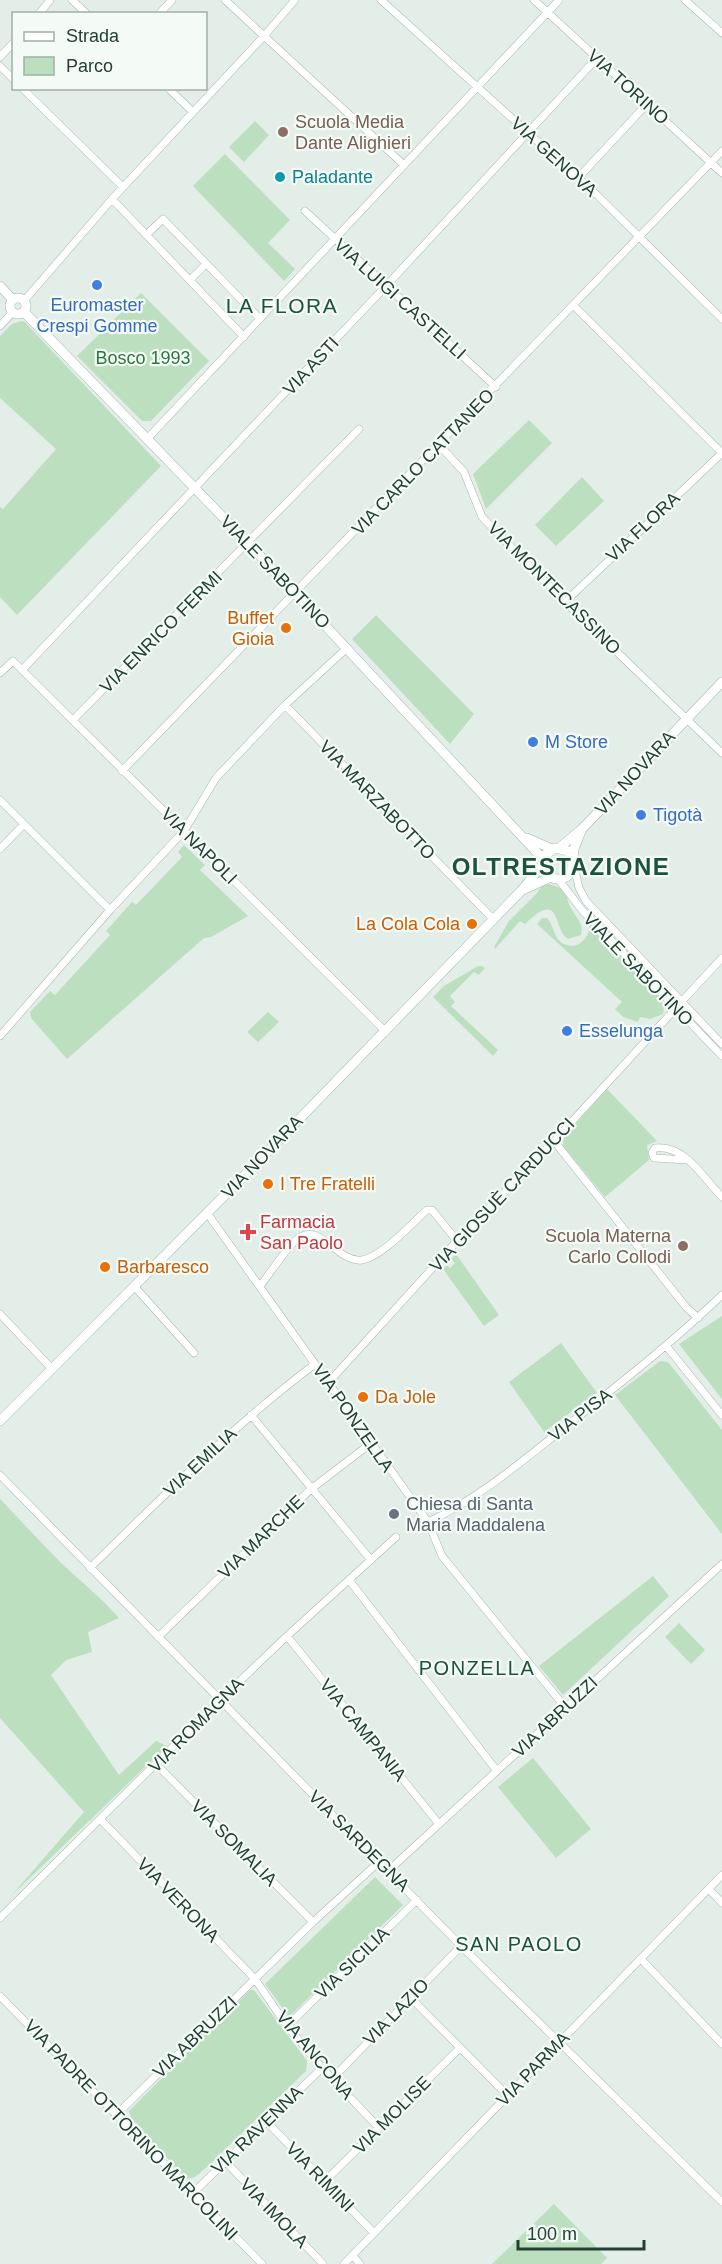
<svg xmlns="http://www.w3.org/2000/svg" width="722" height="2264" viewBox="0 0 722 2264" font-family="Helvetica,sans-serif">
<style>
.green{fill:#bcdfc0}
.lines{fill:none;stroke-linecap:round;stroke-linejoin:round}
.minor-casing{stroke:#a6b6ae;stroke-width:8}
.tertiary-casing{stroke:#a6b6ae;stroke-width:10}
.minor{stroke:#fff;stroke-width:7}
.tertiary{stroke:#fff;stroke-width:9}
.education-dot{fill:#8d6e63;stroke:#f4faf6;stroke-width:2}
.culture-dot{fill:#0f9aa8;stroke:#f4faf6;stroke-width:2}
.shop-dot{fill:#3f7fe0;stroke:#f4faf6;stroke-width:2}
.food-dot{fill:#e8710a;stroke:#f4faf6;stroke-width:2}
.health-dot{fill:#e0444e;stroke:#f4faf6;stroke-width:2}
.worship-dot{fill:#6b7280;stroke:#f4faf6;stroke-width:2}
.labels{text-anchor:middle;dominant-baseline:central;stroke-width:4.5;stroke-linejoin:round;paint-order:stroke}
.street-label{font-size:18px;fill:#224033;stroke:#f4faf6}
.education-label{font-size:18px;fill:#785e54;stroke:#f4faf6;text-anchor:start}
.culture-label{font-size:18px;fill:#0d838f;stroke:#f4faf6;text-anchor:start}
.shop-label{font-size:18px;fill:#366cbe;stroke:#f4faf6;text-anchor:start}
.park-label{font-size:18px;fill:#2b783d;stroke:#f4faf6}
.food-label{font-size:18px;fill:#c56008;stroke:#f4faf6;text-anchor:start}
.health-label{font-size:18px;fill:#be3a42;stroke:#f4faf6;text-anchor:start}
.worship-label{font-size:18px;fill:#5b616d;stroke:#f4faf6;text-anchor:start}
.neighbourhood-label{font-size:20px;letter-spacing:1.5px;fill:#1d533e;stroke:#f4faf6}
.quarter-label{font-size:21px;letter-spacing:1.5px;fill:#1d533e;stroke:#f4faf6}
.district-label{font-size:24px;font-weight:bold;letter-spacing:1.5px;fill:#1d533e;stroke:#f4faf6}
</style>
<rect width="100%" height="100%" fill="#e4eee8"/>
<path class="green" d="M255 121 269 135 244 162 229 147Z
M225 154 290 220 268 243 295 269 284 281 193 186Z
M141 293 209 361 151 421H142L77 356Z
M21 321 25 322 37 335 161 466 17 615 0 597V507L3 509 56 449 0 398V336L12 324Z
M529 420 552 443 486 509 473 474Z
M582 477 604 501 556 546 535 525Z
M376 615 474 714 450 744 352 639Z
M184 845 205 865 200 870 248 916 211 937 204 938 67 1059 31 1018 30 1012 50 991 55 995 110 935 106 931 132 902 136 905 182 857 178 852Z
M549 884 564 889C568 896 567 902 571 908 576 919 584 921 581 935L568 939C552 929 562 888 525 924L520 921 495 949 494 947 509 921 537 893 542 885Z
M542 918H547C554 925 553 937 562 943 577 952 592 937 589 922L658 994 664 1007 663 1014 650 1019 640 1017 638 1022 623 1017 615 1009 622 1002 537 924Z
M478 966H482L485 968 479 975 474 972 450 996 455 1002 451 1006 498 1050 493 1056 433 997 444 986Z
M268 1012 279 1022 258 1042 247 1032Z
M607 1089 657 1141 647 1145 649 1160 605 1197 563 1146 564 1137Z
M456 1254 499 1315 484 1326 443 1269 447 1265 450 1268 455 1263 451 1259Z
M722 1316V1399L679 1344Z
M561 1343 597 1393 544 1432 509 1382Z
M660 1361 668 1362 722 1430V1534L615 1395Z
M0 1499 59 1561 104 1602 119 1618 88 1632 92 1652 66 1660 51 1675 119 1775 156 1741 167 1746 11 1896 84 1812 0 1718Z
M653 1576 669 1596 563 1695 539 1666Z
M679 1623 705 1650 691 1664 665 1637Z
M533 1758 591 1829 556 1858 498 1787Z
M375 1877 403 1905 289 2017 265 1984Z
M250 1990H254L307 2061 306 2071 207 2167 195 2177 186 2179 131 2118 129 2111Z
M554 2204 607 2258 601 2264H492Z"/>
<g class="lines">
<g class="minor-casing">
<path id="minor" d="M72 0 87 14
M225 0 404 165
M381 0 597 195 722 319
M534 0 722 173
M685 0 722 33
M39 14 50 0
M159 14 172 0
M0 57 14 42
M0 66 14 80
M22 88 123 187
M168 88 193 112
M578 178 647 104
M112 199 244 337
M305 211 496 387
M146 235 163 219 260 319
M190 280 206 264
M24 301 112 199 264 36 295 0
M573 305 722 453
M0 326 12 313
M147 439 559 0
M439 445 464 472 482 517 565 602 722 753
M565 602 722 453
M22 670 387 285 597 58
M0 673 13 661 385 1031
M285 705 493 919
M73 720 359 429
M122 771 722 151
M0 800 110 910
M0 849 24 824
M574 866 579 888 586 901 722 1044
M558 879 582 910 722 1056
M682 1001 722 958
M0 1036 110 910 184 831 216 778 285 705 347 648
M554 1141 686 1307 698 1318
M688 1160 654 1158 652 1153 655 1148C685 1144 703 1178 722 1197
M207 1213 428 1522 442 1556 565 1707
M134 1286 194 1353
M260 1286C269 1275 287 1247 297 1239 322 1221 336 1263 362 1260 382 1257 412 1223 427 1210H432L457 1241
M0 1314 52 1369
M667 1347 722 1415
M329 1382 457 1241 554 1141 676 1008
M251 1415 371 1560
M0 1475 461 1946 722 2202
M428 1522C478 1499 521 1462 564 1428 618 1385 672 1343 722 1295
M90 1568C162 1497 234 1425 315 1364
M349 1580 497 1771
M287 1636 439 1824
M158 1637 311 1489 370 1444
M156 1764 313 1922
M101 1820 255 1979 287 2026 322 2068 379 2128
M388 1871 722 1564
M709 1889 722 1903
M0 1918 220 1700 287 1636 396 1537
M641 1959 722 2044
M0 1996 262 2264
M410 1997 508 2096
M287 2026 417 1900
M332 2079 461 1946
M116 2115 313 1922 380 1861
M266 2121 374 2233
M225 2161 323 2264
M324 2182 460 2048
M193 2193 322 2068
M353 2256 360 2264
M344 2264 722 1875"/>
</g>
<g class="tertiary-casing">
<path id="tertiary" d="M0 286 13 300
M10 306a8 8 0 1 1 16 0a8 8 0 1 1-16 0Z
M24 312 248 543 543 859
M527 838 552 849
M559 848 582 829 722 682
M573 859 568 851 555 848 545 855 543 868C546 874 550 879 558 879 576 879 572 860 574 849 576 843 579 837 581 831
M523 890 551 877
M0 1421 240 1180 521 891 543 864"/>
</g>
<use href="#minor" class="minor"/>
<use href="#tertiary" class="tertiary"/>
</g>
<g class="education-dot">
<circle cx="283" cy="132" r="6"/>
<circle cx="683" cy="1246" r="6"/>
</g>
<circle class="culture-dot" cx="280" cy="177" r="6"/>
<g class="shop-dot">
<circle cx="97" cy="285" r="6"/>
<circle cx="533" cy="742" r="6"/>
<circle cx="641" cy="815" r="6"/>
<circle cx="567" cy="1031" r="6"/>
</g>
<g class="food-dot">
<circle cx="286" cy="628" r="6"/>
<circle cx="472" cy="924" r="6"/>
<circle cx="268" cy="1184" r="6"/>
<circle cx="105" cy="1267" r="6"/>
<circle cx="363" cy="1397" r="6"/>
</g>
<path class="health-dot" d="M245 1223h6v6h6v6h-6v6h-6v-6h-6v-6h6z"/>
<circle class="worship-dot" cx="394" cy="1514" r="6"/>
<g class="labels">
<g class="street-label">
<text transform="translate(628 87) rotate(42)">VIA TORINO</text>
<text transform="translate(554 157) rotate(42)">VIA GENOVA</text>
<text transform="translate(400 299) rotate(42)">VIA LUIGI CASTELLI</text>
<text transform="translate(311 366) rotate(-47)">VIA ASTI</text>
<text transform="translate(423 462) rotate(-46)">VIA CARLO CATTANEO</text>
<text transform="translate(643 527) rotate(-43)">VIA FLORA</text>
<text transform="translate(275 572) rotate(46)">VIALE SABOTINO</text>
<text transform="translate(554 588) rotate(45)">VIA MONTECASSINO</text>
<text transform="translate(161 632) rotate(-45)">VIA ENRICO FERMI</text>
<text transform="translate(635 773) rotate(-47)">VIA NOVARA</text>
<text transform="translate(377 800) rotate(46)">VIA MARZABOTTO</text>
<text transform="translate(199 846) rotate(45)">VIA NAPOLI</text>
<text transform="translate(638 969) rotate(46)">VIALE SABOTINO</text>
<text transform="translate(262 1157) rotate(-46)">VIA NOVARA</text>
<text transform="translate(502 1195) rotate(-47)">VIA GIOSUÈ CARDUCCI</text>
<text transform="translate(580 1415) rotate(-38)">VIA PISA</text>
<text transform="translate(353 1418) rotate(55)">VIA PONZELLA</text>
<text transform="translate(200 1462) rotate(-43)">VIA EMILIA</text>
<text transform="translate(261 1537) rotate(-44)">VIA MARCHE</text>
<text transform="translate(555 1717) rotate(-43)">VIA ABRUZZI</text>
<text transform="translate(196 1725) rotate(-45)">VIA ROMAGNA</text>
<text transform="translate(363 1730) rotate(51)">VIA CAMPANIA</text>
<text transform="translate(359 1841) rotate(45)">VIA SARDEGNA</text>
<text transform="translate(234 1843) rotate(45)">VIA SOMALIA</text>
<text transform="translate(178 1900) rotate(46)">VIA VERONA</text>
<text transform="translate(352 1963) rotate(-44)">VIA SICILIA</text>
<text transform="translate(396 2012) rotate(-46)">VIA LAZIO</text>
<text transform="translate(195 2037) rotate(-44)">VIA ABRUZZI</text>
<text transform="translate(315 2055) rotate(50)">VIA ANCONA</text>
<text transform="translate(533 2069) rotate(-46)">VIA PARMA</text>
<text transform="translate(392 2115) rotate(-45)">VIA MOLISE</text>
<text transform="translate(131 2130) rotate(46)">VIA PADRE OTTORINO MARCOLINI</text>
<text transform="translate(257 2130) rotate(-44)">VIA RAVENNA</text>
<text transform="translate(320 2177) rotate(46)">VIA RIMINI</text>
<text transform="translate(274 2213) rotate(46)">VIA IMOLA</text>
</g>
<g class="education-label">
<text x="295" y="122">Scuola Media<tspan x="295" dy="21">Dante Alighieri</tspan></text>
<text x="671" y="1236" text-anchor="end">Scuola Materna<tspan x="671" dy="21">Carlo Collodi</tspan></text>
</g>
<g class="culture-label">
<text x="292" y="177">Paladante</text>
</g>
<g class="shop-label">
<text x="97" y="305" text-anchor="middle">Euromaster<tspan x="97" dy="21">Crespi Gomme</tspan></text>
<text x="545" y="742">M Store</text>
<text x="653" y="815">Tigotà</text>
<text x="579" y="1031">Esselunga</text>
</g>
<g class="park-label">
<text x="143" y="358">Bosco 1993</text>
</g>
<g class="food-label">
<text x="274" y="618" text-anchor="end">Buffet<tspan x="274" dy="21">Gioia</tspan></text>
<text x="460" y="924" text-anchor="end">La Cola Cola</text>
<text x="280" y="1184">I Tre Fratelli</text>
<text x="117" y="1267">Barbaresco</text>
<text x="375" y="1397">Da Jole</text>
</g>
<g class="health-label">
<text x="260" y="1222">Farmacia<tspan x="260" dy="21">San Paolo</tspan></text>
</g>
<g class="worship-label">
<text x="406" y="1504">Chiesa di Santa<tspan x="406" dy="21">Maria Maddalena</tspan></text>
</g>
<g class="neighbourhood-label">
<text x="477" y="1668">PONZELLA</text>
<text x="519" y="1944">SAN PAOLO</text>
</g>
<g class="quarter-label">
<text x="282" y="305">LA FLORA</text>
</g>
<g class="district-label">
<text x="561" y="866">OLTRESTAZIONE</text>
</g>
</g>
<rect x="12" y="12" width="195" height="78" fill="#f4faf6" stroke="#a0b0a8" stroke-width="1.5"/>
<rect x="24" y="32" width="30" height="9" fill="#ffffff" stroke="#a0b0a8" stroke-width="1.5"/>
<text x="66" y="42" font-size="18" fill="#224033">Strada</text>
<rect x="24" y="57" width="30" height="18" fill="#bcdfc0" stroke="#a0b0a8" stroke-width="1.5"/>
<text x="66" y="72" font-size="18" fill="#224033">Parco</text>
<path d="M518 2240v9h126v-9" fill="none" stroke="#224033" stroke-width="3"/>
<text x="527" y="2240" font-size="18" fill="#224033" stroke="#f4faf6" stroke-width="4.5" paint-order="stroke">100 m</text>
</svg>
